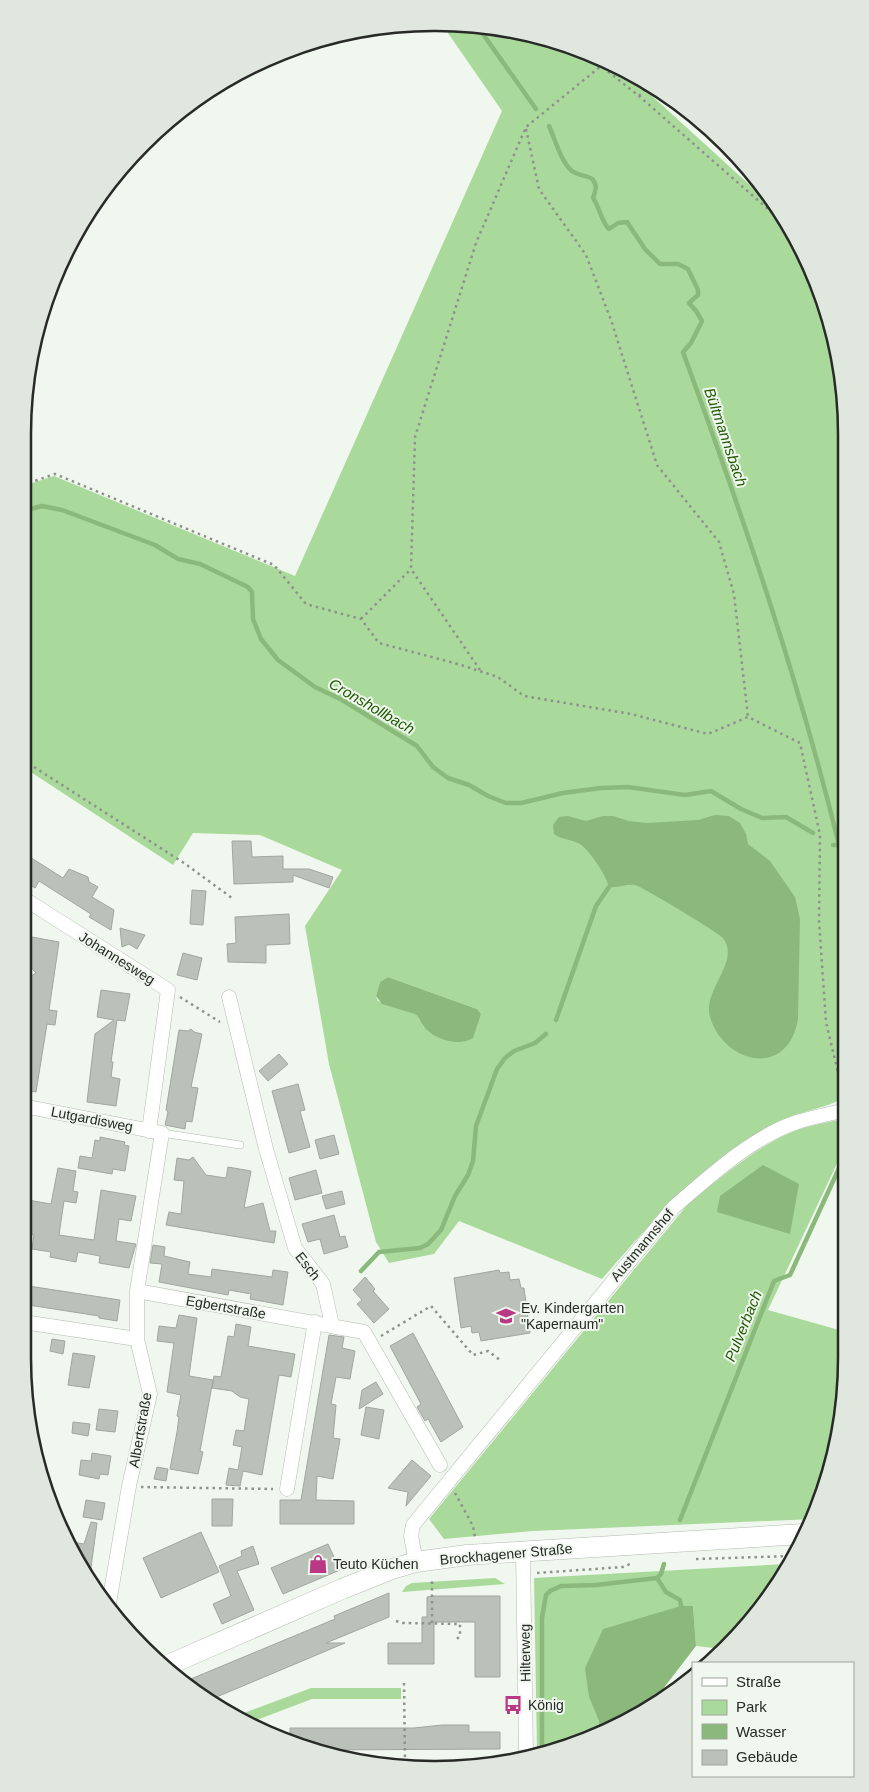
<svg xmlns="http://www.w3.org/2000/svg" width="869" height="1792" viewBox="0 0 869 1792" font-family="Helvetica,sans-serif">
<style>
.green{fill:#aada9b;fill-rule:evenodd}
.water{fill:#8ab97b}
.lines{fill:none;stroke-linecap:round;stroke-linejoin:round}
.stream{stroke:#8ab97b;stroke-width:4.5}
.building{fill:#bac1b8;stroke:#a0a79e}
.service-casing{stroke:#b3bab1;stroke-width:8}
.minor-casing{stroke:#b3bab1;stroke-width:15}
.secondary-casing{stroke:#b3bab1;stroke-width:21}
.path{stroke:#8d938c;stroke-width:2.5;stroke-dasharray:2.5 4;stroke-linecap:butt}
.service{stroke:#fff;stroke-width:7}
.minor{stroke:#fff;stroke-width:14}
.secondary{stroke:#fff;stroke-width:20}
.labels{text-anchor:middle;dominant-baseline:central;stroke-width:4;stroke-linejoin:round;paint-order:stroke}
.street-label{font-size:14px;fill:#272a27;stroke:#f0f7ee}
.poi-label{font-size:14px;fill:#272a27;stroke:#f0f7ee;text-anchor:start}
.water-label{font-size:15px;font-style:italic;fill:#1f5a00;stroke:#f0f7ee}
.rim{fill:none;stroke:#272a27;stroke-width:2.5}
</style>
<rect width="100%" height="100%" fill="#f0f7ee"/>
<path class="green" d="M441 23 515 30 592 54 654 90 651 95 776 209 815 277 843 380 845 907 838 917 843 941 846 1096C832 1106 815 1108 799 1114 787 1118 773 1125 761 1132 696 1170 651 1223 602 1279L459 1221 434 1254 389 1263 376 1242 329 1064 305 926 342 870 260 835 193 833 173 865 23 767V486L54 476 295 576 502 111ZM388 977 477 1009 481 1015 424 1028 419 1016 415 1013 378 1001 376 996 380 982Z
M846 1118V1157L841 1155 768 1310 846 1332V1358L839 1438 813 1519 533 1531 444 1539 429 1519 688 1204C719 1179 763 1141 800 1129 815 1124 831 1122 846 1118Z
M785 1564 744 1629 723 1649 696 1646 693 1606 600 1723 629 1719 617 1727 537 1751 534 1578Z
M495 1578 505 1584 402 1592 406 1586 412 1583Z
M311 1688H401V1699H312L249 1723 236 1716Z"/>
<path class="water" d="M715 815 729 816 740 823 746 834 748 844 770 861 795 897 800 919 798 1019C788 1079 724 1064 710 1017 702 990 741 962 723 938 719 933 641 886 635 885 627 884 618 888 609 887 606 875 590 851 580 844 572 839 562 840 554 834L553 825 559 817 568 816 586 821 603 816H613L629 821 647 823 698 820Z
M845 908V1039L843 939 838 917Z
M388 977 477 1009 481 1014 473 1038C460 1046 438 1041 426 1029 421 1025 421 1018 415 1014L382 1004 376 996 380 982Z
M763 1165 799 1184 790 1234 717 1212 720 1196Z
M681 1606H693L696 1646 649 1707 629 1719 600 1723 589 1697 585 1668 603 1629Z"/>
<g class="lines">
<path class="stream" d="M478 27 536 109
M549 126C555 139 561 162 572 171 578 176 589 175 593 180 598 186 595 192 593 198 600 208 601 221 609 229L618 223 627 222 645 249 660 264H678L688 269 698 290V295L689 303 696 311 702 321 691 343 683 352C742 514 798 677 839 845
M23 511 42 506 62 510 155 545 178 559 200 564 248 587 252 592 253 619 261 639 278 660 315 687 342 700 417 746 433 767 448 778 469 785 488 796 506 803H521L563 793 601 788 628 787 685 795 711 791 741 809 762 818 786 817 813 833
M833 845H839L845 865
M556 1020 596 906 609 887
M361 1271 379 1252 420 1248 428 1244 441 1230 455 1196 468 1175 473 1161 476 1126 497 1069 505 1058 514 1051 535 1043 546 1034
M680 1520 774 1281 790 1275 846 1153
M657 1578 666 1592 680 1600 681 1606 678 1611
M600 1732 602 1719
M542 1750V1618L546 1595 550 1591 561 1586 596 1585 657 1578 661 1574 664 1564"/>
</g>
<path class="building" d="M232 841H251L252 857 283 856V869H309L333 877 329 888 293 875V882L234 884Z
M22 852 63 878 69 869 88 877 89 882 98 887 92 897 114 910 111 930 89 917 91 914 39 881 35 888 22 880Z
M192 890 206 891 203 925 190 924Z
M289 914 290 944 266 945V963L228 962 227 944 236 943 235 917Z
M120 928 145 935 137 949 129 944 122 947Z
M32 937 59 942 49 1010 57 1011 55 1025 47 1024 36 1092 22 1090V999L26 979 36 973 28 964Z
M183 953 202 958 197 980 177 975Z
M101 990 130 994 125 1021 117 1020 111 1062H113L111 1077 120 1079 116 1106 87 1102 95 1034 114 1020 97 1017Z
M191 1029 194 1032 202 1034 191 1087 198 1088 192 1122 186 1121 185 1129 165 1125 168 1112 166 1110 179 1030 188 1031Z
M279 1054 288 1064 268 1081 259 1071Z
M298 1084 305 1110 300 1111 310 1147 289 1153 272 1091Z
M334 1135 339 1154 320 1159 315 1140Z
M100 1137 125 1142 124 1145 129 1146 125 1171 113 1169 112 1174 78 1168 80 1156 92 1158 95 1140 100 1141Z
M193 1157 206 1175 226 1178 228 1167 251 1171 244 1208 263 1203 270 1231H276L274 1243 166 1225 169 1212 181 1214 184 1181 174 1180 177 1158 189 1160Z
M58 1168 76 1171 73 1191 78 1192 76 1203 64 1201 59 1235 94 1240 101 1190 136 1196 131 1221 119 1219 116 1241 136 1244 129 1268 99 1263 100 1256 78 1252 76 1262 50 1257 51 1252 32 1249 34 1235 22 1233V1199L51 1204Z
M316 1170 322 1193 295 1200 289 1178Z
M342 1191 345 1204 326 1209 322 1196Z
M334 1215 340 1237 345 1236 348 1247 324 1254 320 1239 308 1242 302 1224Z
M153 1245 165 1247 164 1256 190 1262 188 1274 211 1277 212 1269 272 1277 273 1270 288 1272 283 1305 250 1299 251 1294 229 1290 228 1295 159 1282 162 1264 150 1263Z
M499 1270 500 1273 509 1272 510 1280 519 1279 521 1288H524L530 1333 481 1341 479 1332 472 1333 471 1326 461 1328 454 1278Z
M365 1277 375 1289 373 1291 389 1309 374 1323 357 1304 362 1300 353 1290Z
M22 1285 120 1300 117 1321 99 1318V1316L22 1304Z
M179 1315 197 1318 189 1376 213 1380 200 1451 203 1452 198 1474 170 1469 177 1432 179 1417 177 1416 181 1395 167 1392 174 1343 157 1341 159 1326 176 1328Z
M236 1324 251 1327 248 1346 295 1354 291 1377 279 1375 262 1475 243 1471 240 1486 226 1485 229 1468 238 1470 242 1447 233 1445 236 1430 244 1431 249 1399 240 1397 232 1391 212 1388 214 1376 221 1377 228 1336 234 1337Z
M413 1333 463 1427 441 1442 428 1419 425 1421 417 1407 421 1404 390 1346Z
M329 1335 344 1337 342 1348 355 1351 350 1379 336 1377 331 1404 336 1405 333 1438 340 1439 333 1479 317 1476 316 1500 354 1501V1524H280V1500H301Z
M52 1339 65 1341 63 1354 50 1351Z
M73 1353 95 1356 89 1388 68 1385Z
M376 1382 383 1394 359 1409 362 1390Z
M366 1407 384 1410 379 1439 361 1435Z
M99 1409 118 1411 115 1432 96 1430Z
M73 1422 90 1424 88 1436 72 1433Z
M92 1453 111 1456 108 1475 100 1474 99 1479 79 1475 81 1460 91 1461Z
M412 1460 431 1476 406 1506 408 1492 388 1488Z
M157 1467 168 1469 166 1481 154 1479Z
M212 1499H233L232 1526H212Z
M86 1500 105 1503 102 1520 83 1517Z
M91 1522 97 1523 90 1575 72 1542 84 1544Z
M201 1532 219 1572 161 1598 143 1558Z
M328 1544 340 1570 283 1594 271 1568Z
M253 1546 259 1564 237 1571 254 1610 222 1624 213 1604 231 1596 219 1566 242 1556 241 1551Z
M389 1593V1617L326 1643H345L207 1701 186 1681 335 1619 334 1616Z
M435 1596H500V1677H475V1622H434V1664H388V1643H422V1617H427V1597Z
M442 1725H469V1732H500V1749L315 1750 290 1742V1728H414Z"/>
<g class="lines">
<g class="service-casing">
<path id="service" d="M162 1133 240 1145"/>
</g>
<g class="minor-casing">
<path id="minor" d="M23 898 168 990 149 1131
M229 997 266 1149 295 1248 323 1284 332 1325
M23 1106 162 1133 137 1291V1339L150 1394 129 1486 108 1609
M137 1291 364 1332 440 1465
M23 1322 137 1339
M287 1489 315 1322
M523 1552 526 1754
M416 1562 411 1536 413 1525 674 1207C710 1176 752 1137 797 1122 813 1117 830 1114 846 1110
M482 1766H489"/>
</g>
<g class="secondary-casing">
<path id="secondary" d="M168 1665 342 1589 392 1569 416 1562 467 1555 803 1534"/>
</g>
<path class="path" d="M590 53 601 66 639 96 785 224
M639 96 648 86
M526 129 539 189 586 255 611 320 657 465 719 542 734 594 748 717
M23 485 55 474 274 565 306 604 361 619 379 643 458 664 498 677 524 696 631 714 708 734 748 717 800 743 820 835 819 921 826 1022 844 1098
M361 619 411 569
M480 670 411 569 415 437 476 243 526 127 601 66
M23 760 184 863 232 898
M180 997 220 1022
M381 1336 431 1306 473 1355 488 1351 500 1360
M141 1487 273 1489
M455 1493 473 1526 475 1538
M696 1559 790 1556
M537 1573 623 1567 632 1563
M396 1621 403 1623 460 1624V1636L457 1639
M432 1623V1579
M404 1683 405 1763"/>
<use href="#service" class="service"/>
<use href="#minor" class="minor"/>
<use href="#secondary" class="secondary"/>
</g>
<defs>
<g id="school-bare" transform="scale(1.5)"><path d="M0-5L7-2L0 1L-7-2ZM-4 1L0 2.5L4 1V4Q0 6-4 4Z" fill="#b93985" stroke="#f0f7ee" stroke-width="2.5" paint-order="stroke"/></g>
<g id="shop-bare" transform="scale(1.5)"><path d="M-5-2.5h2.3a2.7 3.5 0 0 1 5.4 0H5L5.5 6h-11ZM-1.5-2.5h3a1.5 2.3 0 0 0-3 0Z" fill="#b93985" stroke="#f0f7ee" stroke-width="2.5" paint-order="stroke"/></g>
<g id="bus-bare" transform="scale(1.5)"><path d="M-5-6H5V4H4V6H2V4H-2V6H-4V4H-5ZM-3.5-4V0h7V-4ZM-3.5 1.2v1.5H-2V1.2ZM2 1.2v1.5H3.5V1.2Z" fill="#b93985" stroke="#f0f7ee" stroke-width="2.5" paint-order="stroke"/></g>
</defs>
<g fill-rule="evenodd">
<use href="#school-bare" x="506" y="1316"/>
<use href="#shop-bare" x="318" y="1564"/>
<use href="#bus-bare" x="513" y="1705"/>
</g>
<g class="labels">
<g class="street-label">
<text transform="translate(117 958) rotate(32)">Johannesweg</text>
<text transform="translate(92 1119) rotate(11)">Lutgardisweg</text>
<text transform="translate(642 1245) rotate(-50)">Austmannshof</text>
<text transform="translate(308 1266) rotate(52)">Esch</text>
<text transform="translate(226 1307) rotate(10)">Egbertstraße</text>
<text transform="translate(140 1430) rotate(-80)">Albertstraße</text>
<text transform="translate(506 1554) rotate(-5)">Brockhagener Straße</text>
<text transform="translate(525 1653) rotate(-91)">Hilterweg</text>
</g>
<g class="poi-label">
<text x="521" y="1308">Ev. Kindergarten<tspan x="521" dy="16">"Kapernaum"</tspan></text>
<text x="333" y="1564">Teuto Küchen</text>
<text x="528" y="1705">König</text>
</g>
<g class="water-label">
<text transform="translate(726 437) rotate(71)">Bültmannsbach</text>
<text transform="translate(372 706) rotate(30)">Cronshollbach</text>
<text transform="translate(743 1326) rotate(-68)">Pulverbach</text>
</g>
</g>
<path d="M0 0H869V1792H0ZM434 31H435A403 403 0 0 1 838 434V1358A403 403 0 0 1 435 1761H434A403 403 0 0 1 31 1358V434A403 403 0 0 1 434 31Z" fill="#e0e7de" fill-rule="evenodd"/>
<path class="rim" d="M434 31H435A403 403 0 0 1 838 434V1358A403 403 0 0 1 435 1761H434A403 403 0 0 1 31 1358V434A403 403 0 0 1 434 31Z"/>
<rect x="692" y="1662" width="162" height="115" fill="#f0f7ee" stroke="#a0a59e"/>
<rect x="702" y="1678" width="25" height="8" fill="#ffffff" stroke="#a0a59e"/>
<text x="736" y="1687" font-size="15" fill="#272a27">Straße</text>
<rect x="702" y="1700" width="25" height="15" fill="#aada9b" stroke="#a0a59e"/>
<text x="736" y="1712" font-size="15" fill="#272a27">Park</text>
<rect x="702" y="1724" width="25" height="15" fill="#8ab97b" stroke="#a0a59e"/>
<text x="736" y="1737" font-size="15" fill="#272a27">Wasser</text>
<rect x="702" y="1750" width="25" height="15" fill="#bac1b8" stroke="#a0a59e"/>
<text x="736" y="1762" font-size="15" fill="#272a27">Gebäude</text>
</svg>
